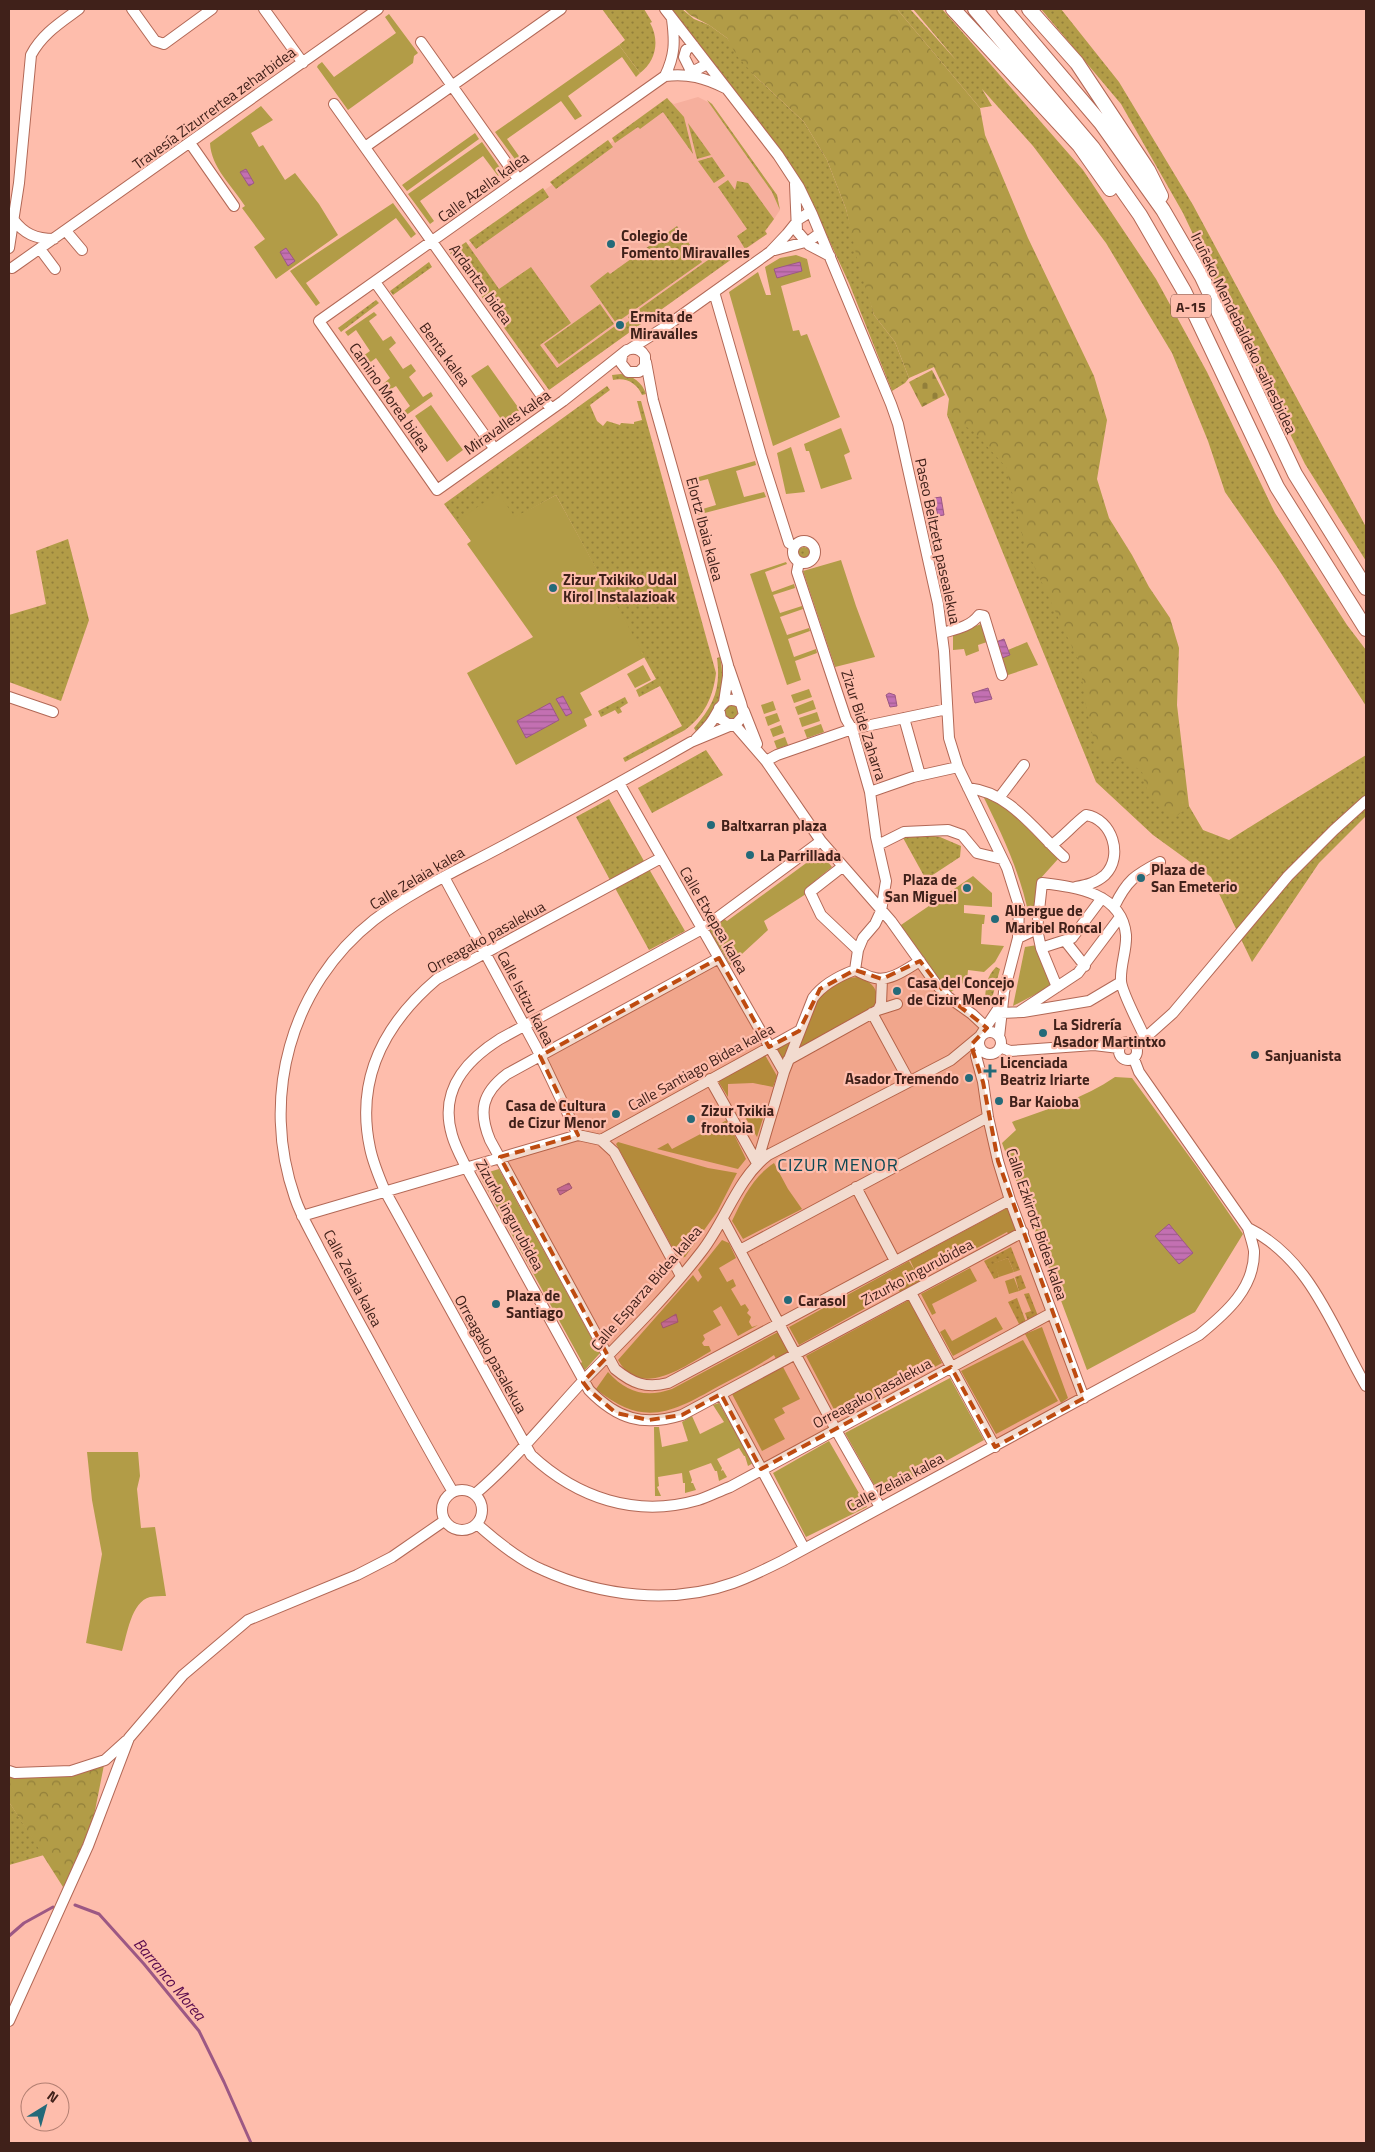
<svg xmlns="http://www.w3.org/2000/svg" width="1375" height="2152" viewBox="0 0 1375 2152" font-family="'Titillium Web',sans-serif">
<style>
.built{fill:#f6af9d}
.grass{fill:url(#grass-dots)}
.forest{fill:url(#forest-crowns)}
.cemetery{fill:url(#cemetery-stones)}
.green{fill:#b29c47}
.water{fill:url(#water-rules);stroke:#9c5884}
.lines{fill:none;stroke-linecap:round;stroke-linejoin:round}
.stream{stroke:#9c5884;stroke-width:3}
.minor-casing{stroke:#b26856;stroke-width:12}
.highway-casing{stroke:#b26856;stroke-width:16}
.minor{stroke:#fff;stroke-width:10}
.highway{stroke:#fff;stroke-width:14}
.marked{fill:#be4b10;fill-opacity:0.2;stroke:#be4b10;stroke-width:4;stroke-dasharray:10 6;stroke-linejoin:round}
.poi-dot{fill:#246a79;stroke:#febdac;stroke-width:2}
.labels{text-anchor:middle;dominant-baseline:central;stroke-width:4.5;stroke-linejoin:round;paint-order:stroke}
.shield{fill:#febdac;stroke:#795046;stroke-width:1}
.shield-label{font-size:14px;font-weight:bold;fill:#40211a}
.street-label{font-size:15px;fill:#40211a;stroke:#febdac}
.poi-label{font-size:15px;font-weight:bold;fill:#40211a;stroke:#febdac;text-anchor:start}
.water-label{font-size:16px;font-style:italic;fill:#580a4d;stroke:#febdac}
.quarter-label{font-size:18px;letter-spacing:1px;fill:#0d4854;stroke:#febdac}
</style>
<defs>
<pattern id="grass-dots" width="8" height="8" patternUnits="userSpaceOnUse" patternTransform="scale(1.25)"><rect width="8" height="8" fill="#b29c47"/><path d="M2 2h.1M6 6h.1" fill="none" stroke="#927f3a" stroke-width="1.8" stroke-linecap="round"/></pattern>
<pattern id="forest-crowns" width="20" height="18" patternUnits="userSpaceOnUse" patternTransform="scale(1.25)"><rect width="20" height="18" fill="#b29c47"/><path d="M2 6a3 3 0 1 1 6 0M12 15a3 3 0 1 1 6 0" fill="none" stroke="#927f3a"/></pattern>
<pattern id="cemetery-stones" width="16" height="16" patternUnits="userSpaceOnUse" patternTransform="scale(1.25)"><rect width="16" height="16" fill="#b29c47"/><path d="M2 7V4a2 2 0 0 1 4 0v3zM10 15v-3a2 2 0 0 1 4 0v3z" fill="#927f3a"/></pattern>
<pattern id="water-rules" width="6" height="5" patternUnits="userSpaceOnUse" patternTransform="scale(1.25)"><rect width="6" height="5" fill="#c370b2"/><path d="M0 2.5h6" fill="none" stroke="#a05c90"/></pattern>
</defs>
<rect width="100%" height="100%" fill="#febdac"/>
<path class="built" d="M698 97 712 104 777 195 780 210 766 231 767 234 550 389 454 255 669 101 674 104Z"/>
<path class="grass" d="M602 9H644L652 22 650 23C660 40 656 61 640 73L619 45 625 40Z
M672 9H682L694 19 709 25 727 38 755 76 804 122 827 160 846 209 874 315 895 342 909 378 905 383 892 391 849 283 802 182Z
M897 9H910L956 60 913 9H942L1083 170 1156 279 1207 372 1275 513 1347 625 1366 650V706L1277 567 1225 492 1208 441 1172 353 1106 243 1033 146 982 89 992 106 980 108Z
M1041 9H1061L1119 82 1193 205 1366 527V561L1305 464 1235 323 1183 213 1121 104Z
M667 98 684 117 693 154 663 112 640 129 638 127 615 143 612 138Z
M707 100 712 104 777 195 780 210 772 192Z
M688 123 711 155 697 159Z
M608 140 613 147 556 189 550 182Z
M712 157 725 176 714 183 698 161Z
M728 180 735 190 737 181 748 183 774 219 765 231 767 234 745 249 737 236 747 229 718 187Z
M543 188 549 197 476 249 469 240Z
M677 226 702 262 616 323 590 286 608 272 610 274Z
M466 242 499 289 531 267 571 323 540 345 557 368 615 326 618 329 630 320 628 317 729 245 736 256 549 390 450 253Z
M429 262 432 267 393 295 390 291Z
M376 300 379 303 341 332 338 328Z
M600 304 614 324 559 364 544 344Z
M621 374C633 376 642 382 646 394L642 395C637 383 626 377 613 380L612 375Z
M607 386 610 390 590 405 597 421 603 426 607 421 620 425 621 423 634 424V422L642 420 637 401H641L716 673C713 697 705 715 685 730L625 762 623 758 682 726 660 686 639 697 636 690 656 679 556 495 472 542 444 504Z
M947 415 996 435 1144 753 1189 806 1203 830 1229 840 1366 755V816L1319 863 1252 962 1211 877 1153 835 1096 782Z
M68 539 89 620 61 701 9 682V615L46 604 36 551Z
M798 553a6 6 0 1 1 12 0a6 6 0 1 1-12 0Z
M720 657C727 691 718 708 697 733L694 728C714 705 721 689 717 658Z
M625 697 628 703 620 708 622 712 618 714 615 710 601 717 598 711Z
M724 712a7 7 0 1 1 14 0a7 7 0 1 1-14 0Z
M706 750 723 775 652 813 638 788Z
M609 799 644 861 610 880 576 817Z
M927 835 940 837 961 846 960 857 919 884 917 881 924 876 902 836Z
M649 869 685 931 649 950 615 888Z
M996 967 1000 969 991 1002 985 998C986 985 987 976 996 967Z
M1011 1247 1020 1270 1014 1272 1008 1258 995 1263 999 1277 994 1279 984 1261Z
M1021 1275 1026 1288 1019 1291 1015 1277Z
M1029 1293 1038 1316 1028 1321 1025 1313 1031 1311 1024 1294Z
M1017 1298 1026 1322 1020 1326 1008 1302Z
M9 1802 44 1855 9 1865Z"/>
<path class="forest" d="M684 9H897L980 108 985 135 1028 238 1094 376 1107 420 1097 479 1109 518 1132 555 1149 587 1170 618 1179 648 1177 705 1189 806 1174 818C1154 806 1147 795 1142 772L1123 758 1106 764 1096 750 1085 701 1080 664 1028 553 1021 530 1006 467 973 431 947 415 949 399 934 367 909 378 895 342 874 315 859 267 846 209 827 160 804 122 755 76 737 56 727 38 709 25 690 15Z
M105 1760 88 1846 63 1887 9 1802V1771H71Z"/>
<path class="cemetery" d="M932 370 945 395 922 407 909 382Z"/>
<path class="green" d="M389 14 418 53 414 56 413 63 348 110 317 67 318 65 322 62 334 77 396 33 385 17Z
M619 45 640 73 636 77 622 57 568 96 582 116 575 120 561 101 507 139 521 159 517 162 495 132Z
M261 106 273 120 251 133 259 147 263 145 285 180 295 173 319 204 338 235 276 279 254 247 265 239 242 208 245 206C232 186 211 167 210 143Z
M475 133 479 139 407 191 402 185Z
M482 142 503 172 498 176 483 156 420 201 434 221 430 224 408 194Z
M393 203 416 234 411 238 396 218 306 283 320 303 316 306 290 271Z
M796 255 807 259 811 277 781 286 793 331 799 330 801 336 807 334 840 417 773 446 729 292 758 272 766 295H771L765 267 780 258Z
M374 312 377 315 369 321 383 341 391 336 396 343 389 349 403 369 411 364 416 371 409 377 423 397 431 392 433 396 405 416 403 412 410 406 396 386 388 391 383 384 390 378 376 358 368 364 363 356 370 351 356 330 348 336 345 332Z
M488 365 520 410 503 422 471 376Z
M431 405 463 450 447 462 415 416Z
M841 428 850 452 844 455 852 479 821 489 809 451H806L804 444Z
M791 447 805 492 786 494 777 453Z
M755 461 756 465 736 471 744 497 764 492 766 497 697 515 696 511 716 505 708 479 688 484V480Z
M498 493 515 517 556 495 645 657 580 693 592 715 584 719 587 726 516 765 467 673 533 637 467 544 471 541 457 521Z
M841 560 856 606 875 657 835 667 803 571Z
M786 562 787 564 765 572 772 592 794 584 795 588 773 595 780 613 802 606 803 609 780 617 787 635 809 628 810 631 788 639 794 657 816 649 817 653 795 661 801 680 787 685 750 574Z
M981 624 987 642 978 645 979 651 966 656 964 649 953 650V635Z
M1027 642 1038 665 1005 676 1000 658 1010 655 1008 650Z
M643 665 651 680 635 688 627 674Z
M809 689 812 697 794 703 791 695Z
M813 700 816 709 798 715 795 707Z
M773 701 776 710 764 714 761 705Z
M817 712 820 721 802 727 799 718Z
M777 713 780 721 768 726 765 717Z
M821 724 824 732 807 738 804 730Z
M781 725 784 733 773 737 770 729Z
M785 737 788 745 777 749 774 741Z
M981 792 1011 812 1058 859 1040 879 1035 915 1032 917 1029 916C1020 871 1001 832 981 792Z
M817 848 832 867 805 889 806 894 764 921 768 930 730 965 720 948H718L708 933 711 926 723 918 727 921 809 861 806 856Z
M973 876 992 893V907L964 905V913L985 915 984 924H982L981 944 1004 946 995 962 984 972 968 970 967 980 951 992 932 972 898 927Z
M1037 945 1051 986 1013 1006 1025 947Z
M858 977C874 983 881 991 874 1008L800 1051 797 1048C809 1017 817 979 858 977Z
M793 1039 784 1062 774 1048Z
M765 1055 777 1076 773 1087 753 1083 728 1084V1097L718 1081Z
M1115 1077 1132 1078 1197 1167 1243 1234 1195 1312 1087 1370 1002 1143 1016 1130 1012 1122C1047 1109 1083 1099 1115 1077Z
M741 1106H767L757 1137 739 1107Z
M727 1120 746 1159 738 1169 657 1149 668 1143 672 1149Z
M618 1142 708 1168 737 1173 717 1212 685 1257 678 1258 616 1144Z
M774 1163 788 1189 802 1209 743 1239 732 1221C743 1198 752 1178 774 1163Z
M499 1169 600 1353 585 1370 578 1366 582 1362 479 1175Z
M1009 1207 1017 1231 1009 1235 1007 1232 919 1279 920 1282 900 1292 898 1290 799 1345 789 1327 909 1261 915 1271 910 1260Z
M722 1240 729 1243 736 1258 719 1268 727 1282 733 1279 736 1286 731 1289 741 1306 745 1304 749 1310 747 1313 751 1317 749 1322 752 1327 758 1325 738 1336 721 1306 713 1311 721 1325 703 1335 705 1339 702 1343 704 1346H709L711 1351C685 1366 640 1400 618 1360L693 1275 698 1282 702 1277 698 1270Z
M1008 1258 1014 1272 999 1277 994 1263Z
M970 1268 977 1281 932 1304 936 1313 932 1315 921 1294Z
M1014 1278 1019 1291 1009 1294 1005 1281Z
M909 1300 942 1363 839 1419 806 1356Z
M996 1317 1003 1329 953 1356 940 1332 945 1329 952 1341Z
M1042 1327 1068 1398 1061 1403 1025 1334Z
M778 1332 790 1352 776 1359 774 1355C756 1367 738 1376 719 1386 671 1413 644 1428 596 1389L608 1372C627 1393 646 1398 672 1389Z
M1023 1340 1058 1401 996 1434 961 1371Z
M783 1367 800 1399 782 1408 785 1413 774 1419 785 1439 762 1451 732 1394Z
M950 1378 984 1440 881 1497 845 1433Z
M719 1403 753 1463 748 1466 745 1456H744L739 1448 717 1459 722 1468 721 1471 723 1470 727 1477 719 1481 717 1471H715L711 1463 689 1471 692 1480 691 1483H693L696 1490 685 1493V1483H683L682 1473 658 1477 659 1486 657 1487 661 1496H655L654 1427H659L662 1447 688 1441 682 1422 692 1416 700 1434 724 1422 713 1405Z
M829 1441 867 1507 806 1537 773 1473Z
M87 1452H138L140 1476 137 1489 141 1528 155 1527 166 1596C161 1596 155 1596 150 1597 131 1602 127 1635 122 1651L86 1643 102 1554 92 1500Z"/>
<path class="water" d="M246 169 254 183 249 186 240 172Z
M286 248 295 261 288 266 280 252Z
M800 262 802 271 777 278 774 269Z
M941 497 944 515 938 516 934 498Z
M1004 639 1010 655 1002 658 996 642Z
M988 688 992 699 975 703 972 693Z
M889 693 895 695 897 706 890 707 886 695Z
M563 696 572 713 566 716 556 699Z
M550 703 559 720 526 738 517 721Z
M569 1183 572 1188 560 1195 557 1189Z
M1169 1224 1193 1253 1179 1264 1155 1236Z
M676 1314 678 1322 663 1328 661 1323Z"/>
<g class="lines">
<path class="stream" d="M75 1905 99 1914 144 1964 199 2031 224 2082 251 2143
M9 1936 24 1923 53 1907"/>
<g class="minor-casing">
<path id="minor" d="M132 9 155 41 164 44 212 9
M264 9 303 63
M665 9 778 155 799 187 812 214 891 404 898 424 938 604 944 651 949 738 958 767 1007 868 1019 906 1018 938 1004 992 999 1037
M421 42 518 179
M693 45 686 50 684 57 690 69 696 70 707 64
M665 76C675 55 675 42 672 19
M334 104 551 409
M190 143 234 206
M365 147 561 9
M795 184 797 231 809 245 830 256
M13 219C24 234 36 239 54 239
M66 231 82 250
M9 248 19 183 31 55C42 34 60 23 79 9
M40 249 55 269
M775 250 809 241 820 233
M12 268 378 9
M375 282 491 444
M714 292 761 455 789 543 795 546
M630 349 665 327 770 252 787 234 799 219 807 214H812
M622 356 621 363 628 372H639L645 366V356C641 349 635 347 627 350L563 401 437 490 319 321 665 76C688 73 705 78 725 88
M646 362 653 400 728 665V676L724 702
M793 552a11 11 0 1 1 22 0a11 11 0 1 1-22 0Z
M799 562 797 572 846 719 852 729 870 792 876 837 886 881 881 911 875 924 863 938 858 950 855 970
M942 633C956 629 970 627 979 615L984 616 1002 675
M729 668 741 703
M9 697 53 712
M744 711 757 744
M904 718 920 775
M734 724 766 761 821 841 891 921 936 984 948 997 972 1014 987 1028
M696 739C702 733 708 727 712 721 720 709 724 693 741 703L744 715 736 724H728L721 719 719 708
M766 761 777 755 852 729 947 709
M619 783 784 1072
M968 788C1010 792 1035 831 1064 857
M870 792 913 777 958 767
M999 798 1024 765
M821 841 702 929 500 1039C465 1061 439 1091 452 1135 455 1146 461 1157 466 1167L589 1390C617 1419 643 1427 682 1415L1023 1232
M1049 843 1053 844C1064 836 1074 824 1086 815 1112 819 1124 856 1105 875 1096 883 1087 885 1076 887
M878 845 904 832 948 830 962 835 977 853 1002 859
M661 858 437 979C385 1023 355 1078 370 1148 373 1163 379 1177 385 1191L531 1455C577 1498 636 1518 698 1500 708 1497 719 1491 730 1487L1048 1315
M842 867 810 892 821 915 858 950
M444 877 536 1047 578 1135
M1114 907C1127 880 1135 875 1160 862
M1018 938 1037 929
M1066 942 1085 966
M1041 948 1072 938 1102 898
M719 958 507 1074C482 1093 478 1111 490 1140L615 1369C632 1383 646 1389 668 1383L1010 1200
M855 970C862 973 868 977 875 978 890 982 908 968 920 961
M1057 987 1041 948 1037 929 1042 883C1074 887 1122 892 1126 935 1127 950 1120 965 1121 981 1122 993 1139 1024 1145 1038
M878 1010 897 1004
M1019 1012 1078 973 1120 917
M872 1013 909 1081
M1001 1013 1023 1012 1089 1001 1121 982
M979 1043a11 11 0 1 1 22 0a11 11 0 1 1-22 0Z
M1119 1051a9 9 0 1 1 18 0a9 9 0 1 1-18 0Z
M1136 1046 1173 1013 1288 876 1334 830 1366 801
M1000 1047 1010 1051 1094 1045 1119 1048
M976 1056 983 1082 988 1117 998 1161 1010 1200 1084 1398
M788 1060 878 1010 881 1004 882 979
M710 1079 757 1163
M601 1140 799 1031
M757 1163 784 1072 813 998C823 984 839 976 855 970
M856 1187 895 1261
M302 1216 578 1135 601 1140 614 1152 681 1276
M723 1219 836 1430 880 1507
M1248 1228C1311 1259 1333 1329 1366 1386
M740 1250 988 1117
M911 1293 995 1447
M721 1394 804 1548
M442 1510a20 20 0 1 1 40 0a20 20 0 1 1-40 0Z
M453 1492C422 1439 394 1386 365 1333 349 1304 334 1276 319 1248 311 1232 301 1216 295 1198 260 1098 290 986 374 920 412 891 458 870 501 847 565 813 628 778 691 742L732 725
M475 1494C514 1461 547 1420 582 1382 623 1340 666 1298 702 1251 726 1220 737 1179 768 1155L951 1060 980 1036 1000 1006
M477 1524C496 1541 519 1560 543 1570 600 1596 672 1605 733 1583 750 1577 766 1569 782 1561L1199 1335C1226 1313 1255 1288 1254 1251 1253 1244 1250 1236 1248 1228L1139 1072 1134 1059
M9 1771 15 1773 71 1771 105 1760 126 1741
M9 2021 88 1846 129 1738 183 1675 248 1620 357 1575 392 1557 444 1521"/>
</g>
<g class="highway-casing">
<path id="highway" d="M953 9 1079 145 1110 189
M975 9 1093 148 1140 215 1184 291 1277 487 1366 629
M1004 9 1101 123 1163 210 1202 277 1295 474 1366 588
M1029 9 1077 63 1148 170 1161 196"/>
</g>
<use href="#minor" class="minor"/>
<use href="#highway" class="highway"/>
</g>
<path class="marked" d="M719 958 769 1047 799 1031 820 989 855 970 882 979 920 961 948 997 987 1028 971 1045 983 1082 998 1161 1084 1398 995 1447 951 1367 761 1469 721 1394 682 1415 649 1420 616 1413 589 1390 583 1382 608 1356 500 1157 578 1135 540 1056Z"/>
<g class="poi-dot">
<circle cx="611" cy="244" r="5"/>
<circle cx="620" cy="325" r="5"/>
<circle cx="553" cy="588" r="5"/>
<circle cx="711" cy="825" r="5"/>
<circle cx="750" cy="855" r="5"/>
<circle cx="1141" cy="878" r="5"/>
<circle cx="967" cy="888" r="5"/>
<circle cx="995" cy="919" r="5"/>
<circle cx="897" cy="991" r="5"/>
<circle cx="1043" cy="1033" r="5"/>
<circle cx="1255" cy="1055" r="5"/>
<path d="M987.5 1063.5h5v5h5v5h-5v5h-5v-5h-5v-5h5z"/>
<circle cx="969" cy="1078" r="5"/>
<circle cx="999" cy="1101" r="5"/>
<circle cx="616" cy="1114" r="5"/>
<circle cx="691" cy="1119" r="5"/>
<circle cx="788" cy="1300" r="5"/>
<circle cx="496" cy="1304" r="5"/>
</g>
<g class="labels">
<rect class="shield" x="1171" y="294.5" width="40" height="23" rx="4"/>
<g class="shield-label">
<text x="1191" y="306">A-15</text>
</g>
<g class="street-label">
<text transform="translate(214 108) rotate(-36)">Travesía Zizurrertea zeharbidea</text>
<text transform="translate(483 187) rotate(-36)">Calle Azella kalea</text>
<text transform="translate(481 284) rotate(54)">Ardantze bidea</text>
<text transform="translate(1244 333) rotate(64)">Iruñeko Mendebaldeko saihesbidea</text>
<text transform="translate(445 354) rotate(54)">Benta kalea</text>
<text transform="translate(390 397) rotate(55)">Camino Morea bidea</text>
<text transform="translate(507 422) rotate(-35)">Miravalles kalea</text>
<text transform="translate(705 529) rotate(75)">Elortz Ibaia kalea</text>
<text transform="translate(938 541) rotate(78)">Paseo Beltzeta pasealekua</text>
<text transform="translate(864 725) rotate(72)">Zizur Bide Zaharra</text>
<text transform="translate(417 878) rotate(-31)">Calle Zelaia kalea</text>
<text transform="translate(714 920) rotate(60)">Calle Etxepea kalea</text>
<text transform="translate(486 937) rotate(-29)">Orreagako pasalekua</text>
<text transform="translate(526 998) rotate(62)">Calle Istizu kalea</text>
<text transform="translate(701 1067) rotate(-29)">Calle Santiago Bidea kalea</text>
<text transform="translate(510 1215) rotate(61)">Zizurko ingurubidea</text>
<text transform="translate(1037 1224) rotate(71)">Calle Ezkirotz Bidea kalea</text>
<text transform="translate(917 1272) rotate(-28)">Zizurko ingurubidea</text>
<text transform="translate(353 1278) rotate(62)">Calle Zelaia kalea</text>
<text transform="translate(646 1288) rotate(-49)">Calle Esparza Bidea kalea</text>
<text transform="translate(491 1354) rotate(61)">Orreagako pasalekua</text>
<text transform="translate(872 1393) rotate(-28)">Orreagako pasalekua</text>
<text transform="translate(895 1482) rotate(-28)">Calle Zelaia kalea</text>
</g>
<g class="poi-label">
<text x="621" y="235">Colegio de<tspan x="621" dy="17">Fomento Miravalles</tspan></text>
<text x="630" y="316">Ermita de<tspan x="630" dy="17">Miravalles</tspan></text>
<text x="563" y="579">Zizur Txikiko Udal<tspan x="563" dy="17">Kirol Instalazioak</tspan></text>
<text x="721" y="825">Baltxarran plaza</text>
<text x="760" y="855">La Parrillada</text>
<text x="1151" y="869">Plaza de<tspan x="1151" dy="17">San Emeterio</tspan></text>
<text x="957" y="879" text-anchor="end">Plaza de<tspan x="957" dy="17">San Miguel</tspan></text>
<text x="1005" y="910">Albergue de<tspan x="1005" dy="17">Maribel Roncal</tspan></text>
<text x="907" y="982">Casa del Concejo<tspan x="907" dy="17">de Cizur Menor</tspan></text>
<text x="1053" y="1024">La Sidrería<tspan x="1053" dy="17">Asador Martintxo</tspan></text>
<text x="1265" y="1055">Sanjuanista</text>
<text x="1000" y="1062">Licenciada<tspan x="1000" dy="17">Beatriz Iriarte</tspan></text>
<text x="959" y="1078" text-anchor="end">Asador Tremendo</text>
<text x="1009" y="1101">Bar Kaioba</text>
<text x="606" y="1105" text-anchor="end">Casa de Cultura<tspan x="606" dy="17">de Cizur Menor</tspan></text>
<text x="701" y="1110">Zizur Txikia<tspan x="701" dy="17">frontoia</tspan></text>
<text x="506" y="1295">Plaza de<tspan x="506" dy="17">Santiago</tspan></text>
<text x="798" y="1300">Carasol</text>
</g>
<g class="water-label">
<text transform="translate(170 1979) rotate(50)">Barranco Morea</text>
</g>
<g class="quarter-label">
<text x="838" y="1164">CIZUR MENOR</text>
</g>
</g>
<rect width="1375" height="2152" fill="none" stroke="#40211a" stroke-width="20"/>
<g transform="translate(45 2107) rotate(37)"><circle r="24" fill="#febdac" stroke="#b27f72"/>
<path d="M0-4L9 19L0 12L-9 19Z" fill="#246a79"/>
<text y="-8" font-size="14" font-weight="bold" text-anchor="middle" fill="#40211a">N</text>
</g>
</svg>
